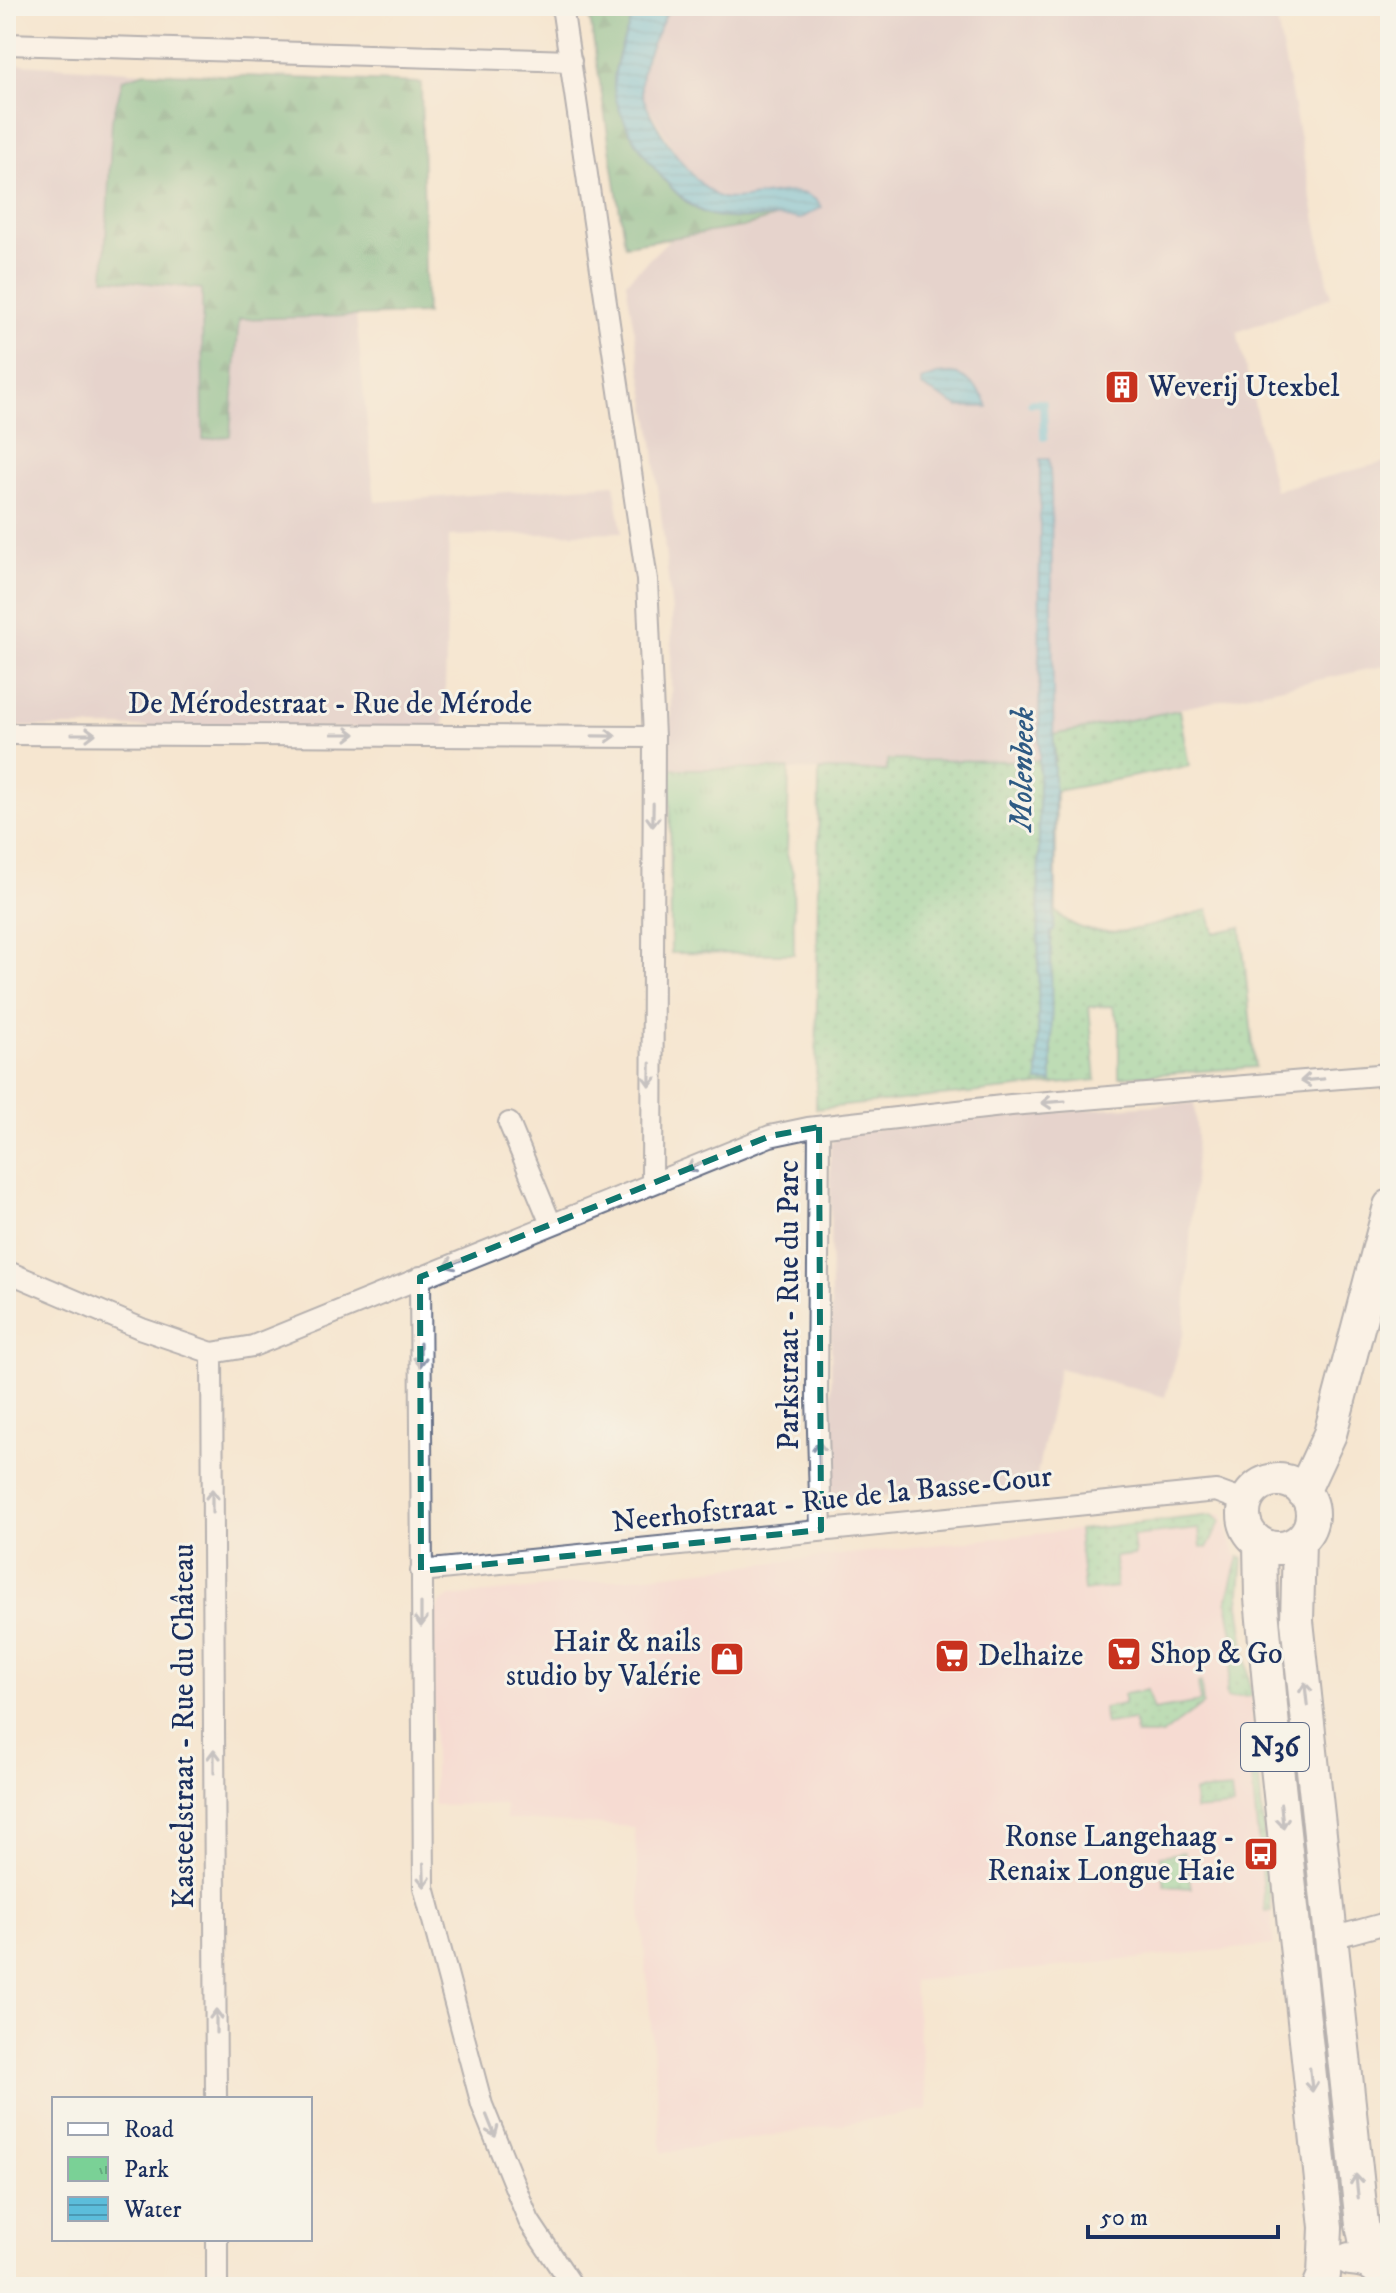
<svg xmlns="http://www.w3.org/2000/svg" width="1396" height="2293" viewBox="0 0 1396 2293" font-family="'IM FELL DW Pica',serif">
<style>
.built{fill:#f7cfd5}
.industrial{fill:#d2bdc8}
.grass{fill:url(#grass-dots);stroke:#4a807a;stroke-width:2}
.forest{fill:url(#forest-firs);stroke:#3f716e;stroke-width:2}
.park{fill:url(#park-tufts);stroke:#4a807a;stroke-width:2}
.water{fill:url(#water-rules);stroke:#3c769c;stroke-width:2}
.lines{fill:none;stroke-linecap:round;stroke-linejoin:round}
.stream{stroke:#5cbddb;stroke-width:8}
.street-casing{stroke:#676f86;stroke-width:24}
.primary-casing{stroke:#676f86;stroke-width:36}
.street{stroke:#fff;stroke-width:20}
.primary{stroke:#fff;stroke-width:32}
.oneway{stroke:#8d97ae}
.marked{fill:none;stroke:#0f766e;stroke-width:6;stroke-dasharray:16 10;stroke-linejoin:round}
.labels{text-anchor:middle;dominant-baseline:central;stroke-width:6;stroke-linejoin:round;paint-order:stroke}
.shield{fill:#f7f3e8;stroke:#5d6a87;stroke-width:2}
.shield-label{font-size:28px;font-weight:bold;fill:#1b2f5e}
.poi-label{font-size:30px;fill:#1b2f5e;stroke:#f7f3e8;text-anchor:start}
.street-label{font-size:30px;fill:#1b2f5e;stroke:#f7f3e8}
.water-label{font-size:32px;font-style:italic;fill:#2e5a84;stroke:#f7f3e8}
</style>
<defs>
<pattern id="grass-dots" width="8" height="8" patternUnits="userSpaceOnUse" patternTransform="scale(2)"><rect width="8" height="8" fill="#7ad196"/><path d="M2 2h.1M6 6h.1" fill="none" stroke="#63aa7e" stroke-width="1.8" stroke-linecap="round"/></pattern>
<pattern id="forest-firs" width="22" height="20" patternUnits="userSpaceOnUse" patternTransform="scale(2)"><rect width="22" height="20" fill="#63b37f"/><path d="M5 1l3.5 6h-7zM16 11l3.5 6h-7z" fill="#51926b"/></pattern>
<pattern id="park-tufts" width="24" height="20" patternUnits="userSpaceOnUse" patternTransform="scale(2)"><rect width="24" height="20" fill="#7ad196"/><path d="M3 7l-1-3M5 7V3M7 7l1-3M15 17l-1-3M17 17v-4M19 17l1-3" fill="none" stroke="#63aa7e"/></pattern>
<pattern id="water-rules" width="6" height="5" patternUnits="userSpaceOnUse" patternTransform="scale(2)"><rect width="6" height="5" fill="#5cbddb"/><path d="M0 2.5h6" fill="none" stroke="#4b9ab5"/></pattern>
</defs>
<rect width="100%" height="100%" fill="#f7f3e8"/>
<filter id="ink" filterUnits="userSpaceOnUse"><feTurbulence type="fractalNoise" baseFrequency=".0125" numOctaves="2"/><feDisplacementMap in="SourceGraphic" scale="16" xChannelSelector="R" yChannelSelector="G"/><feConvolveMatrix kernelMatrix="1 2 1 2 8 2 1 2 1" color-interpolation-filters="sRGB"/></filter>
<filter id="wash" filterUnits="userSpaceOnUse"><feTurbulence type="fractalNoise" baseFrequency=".006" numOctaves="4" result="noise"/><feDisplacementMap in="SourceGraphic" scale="32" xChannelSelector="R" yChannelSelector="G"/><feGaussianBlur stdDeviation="1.8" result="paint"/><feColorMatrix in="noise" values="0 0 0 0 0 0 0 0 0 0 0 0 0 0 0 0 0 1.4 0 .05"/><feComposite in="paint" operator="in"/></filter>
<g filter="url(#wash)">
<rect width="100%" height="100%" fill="#f5e6d0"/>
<path class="built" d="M1222 1514 1238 1562 1274 1945 913 1981 928 2110 662 2153 634 1827 506 1819 505 1804 434 1805V1616L439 1604 450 1597Z"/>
<path class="industrial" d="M667 6H1274L1331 297 1237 332 1275 490 1390 461V668L1384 666 1054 735 1056 761 887 760 888 771 670 769 672 612 652 434 626 282 713 196 680 159 642 96V75Z
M6 63 145 72 123 79 104 278 203 289 230 436 238 319 356 316 375 502 614 484 622 532 449 536 444 728 6 727Z
M1194 1103 1197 1137 1184 1332 1165 1397 1059 1368 1034 1489 832 1498 830 1145 841 1133 1078 1110Z"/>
<path class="grass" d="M1179 710 1189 766 1056 791V911C1093 953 1162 921 1208 910L1214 933 1241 927 1255 1067 1119 1077V1022L1112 1006 1089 1007 1096 1080 816 1109 819 770 887 771V760L1056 761 1053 735Z
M1212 1515 1221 1521 1207 1548 1201 1547 1199 1529 1133 1536 1135 1555 1115 1557 1116 1587 1084 1591 1078 1530Z
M1239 1557 1243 1559 1239 1603 1251 1696 1227 1698 1226 1692 1235 1647 1227 1601Z
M1201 1682 1203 1704 1162 1735H1136L1134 1720 1106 1724 1103 1708 1124 1704V1694L1147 1690 1153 1710 1200 1702 1198 1683Z
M1249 1747H1256L1271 1911 1265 1912Z
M1302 1754 1326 1984 1312 1986 1287 1755Z
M1231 1789 1233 1807 1195 1810 1194 1792Z
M1184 1852 1191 1888 1165 1886 1160 1856Z
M1328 2009 1350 2213 1337 2214 1315 2011Z"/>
<path class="forest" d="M588 6H637C629 29 614 58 614 83 614 119 669 198 702 212 726 222 757 219 782 215L743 227 625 245Z
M145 72 421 83 426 314 239 319 230 436 203 440 202 289 104 278 112 120 123 79Z"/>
<path class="park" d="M670 769H789L787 855 793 873 794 954 671 953Z"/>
<path class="water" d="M637 6H670C660 30 640 61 641 87 642 112 698 193 722 198 752 204 801 176 822 207L800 219C770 213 738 223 708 214 673 203 612 120 614 83 615 57 628 30 637 6Z
M942 373C946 375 950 373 954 374 968 376 985 395 988 407H959L921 386V381Z
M1040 459H1049L1051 484 1055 886 1054 931 1051 932 1052 1082H1038Z"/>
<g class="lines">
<path class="stream" d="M1031 403H1043L1044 437"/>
</g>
</g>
<g filter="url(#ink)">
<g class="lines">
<g class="street-casing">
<path id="street" d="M562 6 647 580 654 737 652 1183
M6 44 571 61
M6 734 654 737
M509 1123 551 1224
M819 1127 817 1398 821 1530
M6 1271 142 1329 212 1353 253 1346 770 1136 808 1128 1011 1105 1390 1074
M420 1277 424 1887 482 2105 529 2221 573 2287
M212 1353 216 2099
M421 1571 1216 1491 1246 1502
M1332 1938 1390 1922
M217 2239V2287"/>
</g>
<g class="primary-casing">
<path id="primary" d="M1244 1514a34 34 0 1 1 68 0a34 34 0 1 1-68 0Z
M1303 1492 1330 1434 1390 1206
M1299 1541 1297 1621 1362 2224 1370 2263
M1260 1543 1261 1598 1275 1748 1326 2227 1324 2275 1319 2287
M1350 2259C1371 2260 1381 2268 1390 2287"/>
</g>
<use href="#street" class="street"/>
<use href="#primary" class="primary"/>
</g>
<defs><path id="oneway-shaft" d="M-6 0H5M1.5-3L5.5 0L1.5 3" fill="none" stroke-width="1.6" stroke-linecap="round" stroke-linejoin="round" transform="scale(2)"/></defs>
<g class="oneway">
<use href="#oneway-shaft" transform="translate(84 734)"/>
<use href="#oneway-shaft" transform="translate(344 734)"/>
<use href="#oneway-shaft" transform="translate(604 736) rotate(1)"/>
<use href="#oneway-shaft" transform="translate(653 815) rotate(91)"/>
<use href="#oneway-shaft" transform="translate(650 1075) rotate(91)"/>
<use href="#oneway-shaft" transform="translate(1312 1080) rotate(175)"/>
<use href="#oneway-shaft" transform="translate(1053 1102) rotate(176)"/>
<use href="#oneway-shaft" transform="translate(697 1165) rotate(158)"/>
<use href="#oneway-shaft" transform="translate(456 1262) rotate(158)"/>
<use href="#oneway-shaft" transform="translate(420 1355) rotate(90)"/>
<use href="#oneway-shaft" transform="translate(819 1453) rotate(-92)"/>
<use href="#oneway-shaft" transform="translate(212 1501) rotate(-90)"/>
<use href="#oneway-shaft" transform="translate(421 1615) rotate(90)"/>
<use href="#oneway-shaft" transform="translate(1306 1694) rotate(-96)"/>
<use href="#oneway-shaft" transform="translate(214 1761) rotate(-90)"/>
<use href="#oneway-shaft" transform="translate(1282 1816) rotate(84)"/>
<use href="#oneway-shaft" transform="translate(424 1875) rotate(88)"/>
<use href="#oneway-shaft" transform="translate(216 2021) rotate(-90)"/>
<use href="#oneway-shaft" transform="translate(1311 2080) rotate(84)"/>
<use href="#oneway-shaft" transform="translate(491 2126) rotate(68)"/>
<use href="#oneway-shaft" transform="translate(1357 2186) rotate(-96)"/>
</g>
</g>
<path d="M0 0H1396V2293H0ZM819 1127 821 1530 421 1571 420 1277 770 1136Z" fill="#f5e6d0" fill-opacity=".55" fill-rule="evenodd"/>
<path class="marked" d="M819 1127 821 1530 421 1571 420 1277 770 1136Z"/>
<defs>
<g id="building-square" transform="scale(1.8)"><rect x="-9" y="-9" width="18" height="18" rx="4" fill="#c8321e" stroke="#f7f3e8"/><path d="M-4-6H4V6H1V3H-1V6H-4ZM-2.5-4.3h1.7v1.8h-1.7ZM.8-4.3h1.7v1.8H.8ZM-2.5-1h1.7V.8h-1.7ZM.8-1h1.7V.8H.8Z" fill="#fff"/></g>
<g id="supermarket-square" transform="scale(1.8)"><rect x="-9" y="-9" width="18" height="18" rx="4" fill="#c8321e" stroke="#f7f3e8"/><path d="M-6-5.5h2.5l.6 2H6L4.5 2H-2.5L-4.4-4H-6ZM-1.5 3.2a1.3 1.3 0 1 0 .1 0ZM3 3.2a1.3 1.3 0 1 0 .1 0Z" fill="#fff"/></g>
<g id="shop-square" transform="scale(1.8)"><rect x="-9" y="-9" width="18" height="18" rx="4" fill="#c8321e" stroke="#f7f3e8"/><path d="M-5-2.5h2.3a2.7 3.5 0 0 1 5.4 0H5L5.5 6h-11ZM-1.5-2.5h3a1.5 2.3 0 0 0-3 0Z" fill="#fff"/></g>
<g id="bus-square" transform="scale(1.8)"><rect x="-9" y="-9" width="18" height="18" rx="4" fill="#c8321e" stroke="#f7f3e8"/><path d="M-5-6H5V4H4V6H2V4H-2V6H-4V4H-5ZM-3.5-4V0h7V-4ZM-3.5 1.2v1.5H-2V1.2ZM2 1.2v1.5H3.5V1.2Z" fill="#fff"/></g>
</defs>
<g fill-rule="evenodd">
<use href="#building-square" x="1122" y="387"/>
<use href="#supermarket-square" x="1124" y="1654"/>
<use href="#supermarket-square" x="952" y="1656"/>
<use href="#shop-square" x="727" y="1659"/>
<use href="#bus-square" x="1261" y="1854"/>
</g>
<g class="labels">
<rect class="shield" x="1241" y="1723" width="68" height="48" rx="6"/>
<g class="shield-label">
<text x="1275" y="1747">N36</text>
</g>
<g class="poi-label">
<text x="1148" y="387">Weverij Utexbel</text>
<text x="701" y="1642" text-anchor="end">Hair &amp; nails<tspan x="701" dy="34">studio by Valérie</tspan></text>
<text x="1150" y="1654">Shop &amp; Go</text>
<text x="978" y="1656">Delhaize</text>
<text x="1235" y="1837" text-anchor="end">Ronse Langehaag -<tspan x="1235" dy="34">Renaix Longue Haie</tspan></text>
</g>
<g class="street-label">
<text x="330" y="704">De Mérodestraat - Rue de Mérode</text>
<text transform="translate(789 1305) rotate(-90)">Parkstraat - Rue du Parc</text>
<text transform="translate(832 1500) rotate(-6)">Neerhofstraat - Rue de la Basse-Cour</text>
<text transform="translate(184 1726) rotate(-90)">Kasteelstraat - Rue du Château</text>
</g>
<g class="water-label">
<text transform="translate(1023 769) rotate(-89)">Molenbeek</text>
</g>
</g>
<rect width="1396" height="2293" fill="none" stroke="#f7f3e8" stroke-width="32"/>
<rect x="52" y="2097" width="260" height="144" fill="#f7f3e8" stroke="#9fa5b1" stroke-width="2"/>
<rect x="68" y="2123" width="40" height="12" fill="#ffffff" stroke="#9fa5b1" stroke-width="2"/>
<text x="124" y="2137" font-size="24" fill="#1b2f5e">Road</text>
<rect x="68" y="2157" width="40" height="24" fill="url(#park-tufts)" stroke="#9fa5b1" stroke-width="2"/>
<text x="124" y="2177" font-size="24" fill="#1b2f5e">Park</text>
<rect x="68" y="2197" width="40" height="24" fill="url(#water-rules)" stroke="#9fa5b1" stroke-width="2"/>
<text x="124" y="2217" font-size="24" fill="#1b2f5e">Water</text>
<path d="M1088 2225v12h190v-12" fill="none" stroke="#1b2f5e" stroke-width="4"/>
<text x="1100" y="2225" font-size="24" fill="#1b2f5e" stroke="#f7f3e8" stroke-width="6" paint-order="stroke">50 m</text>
</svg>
